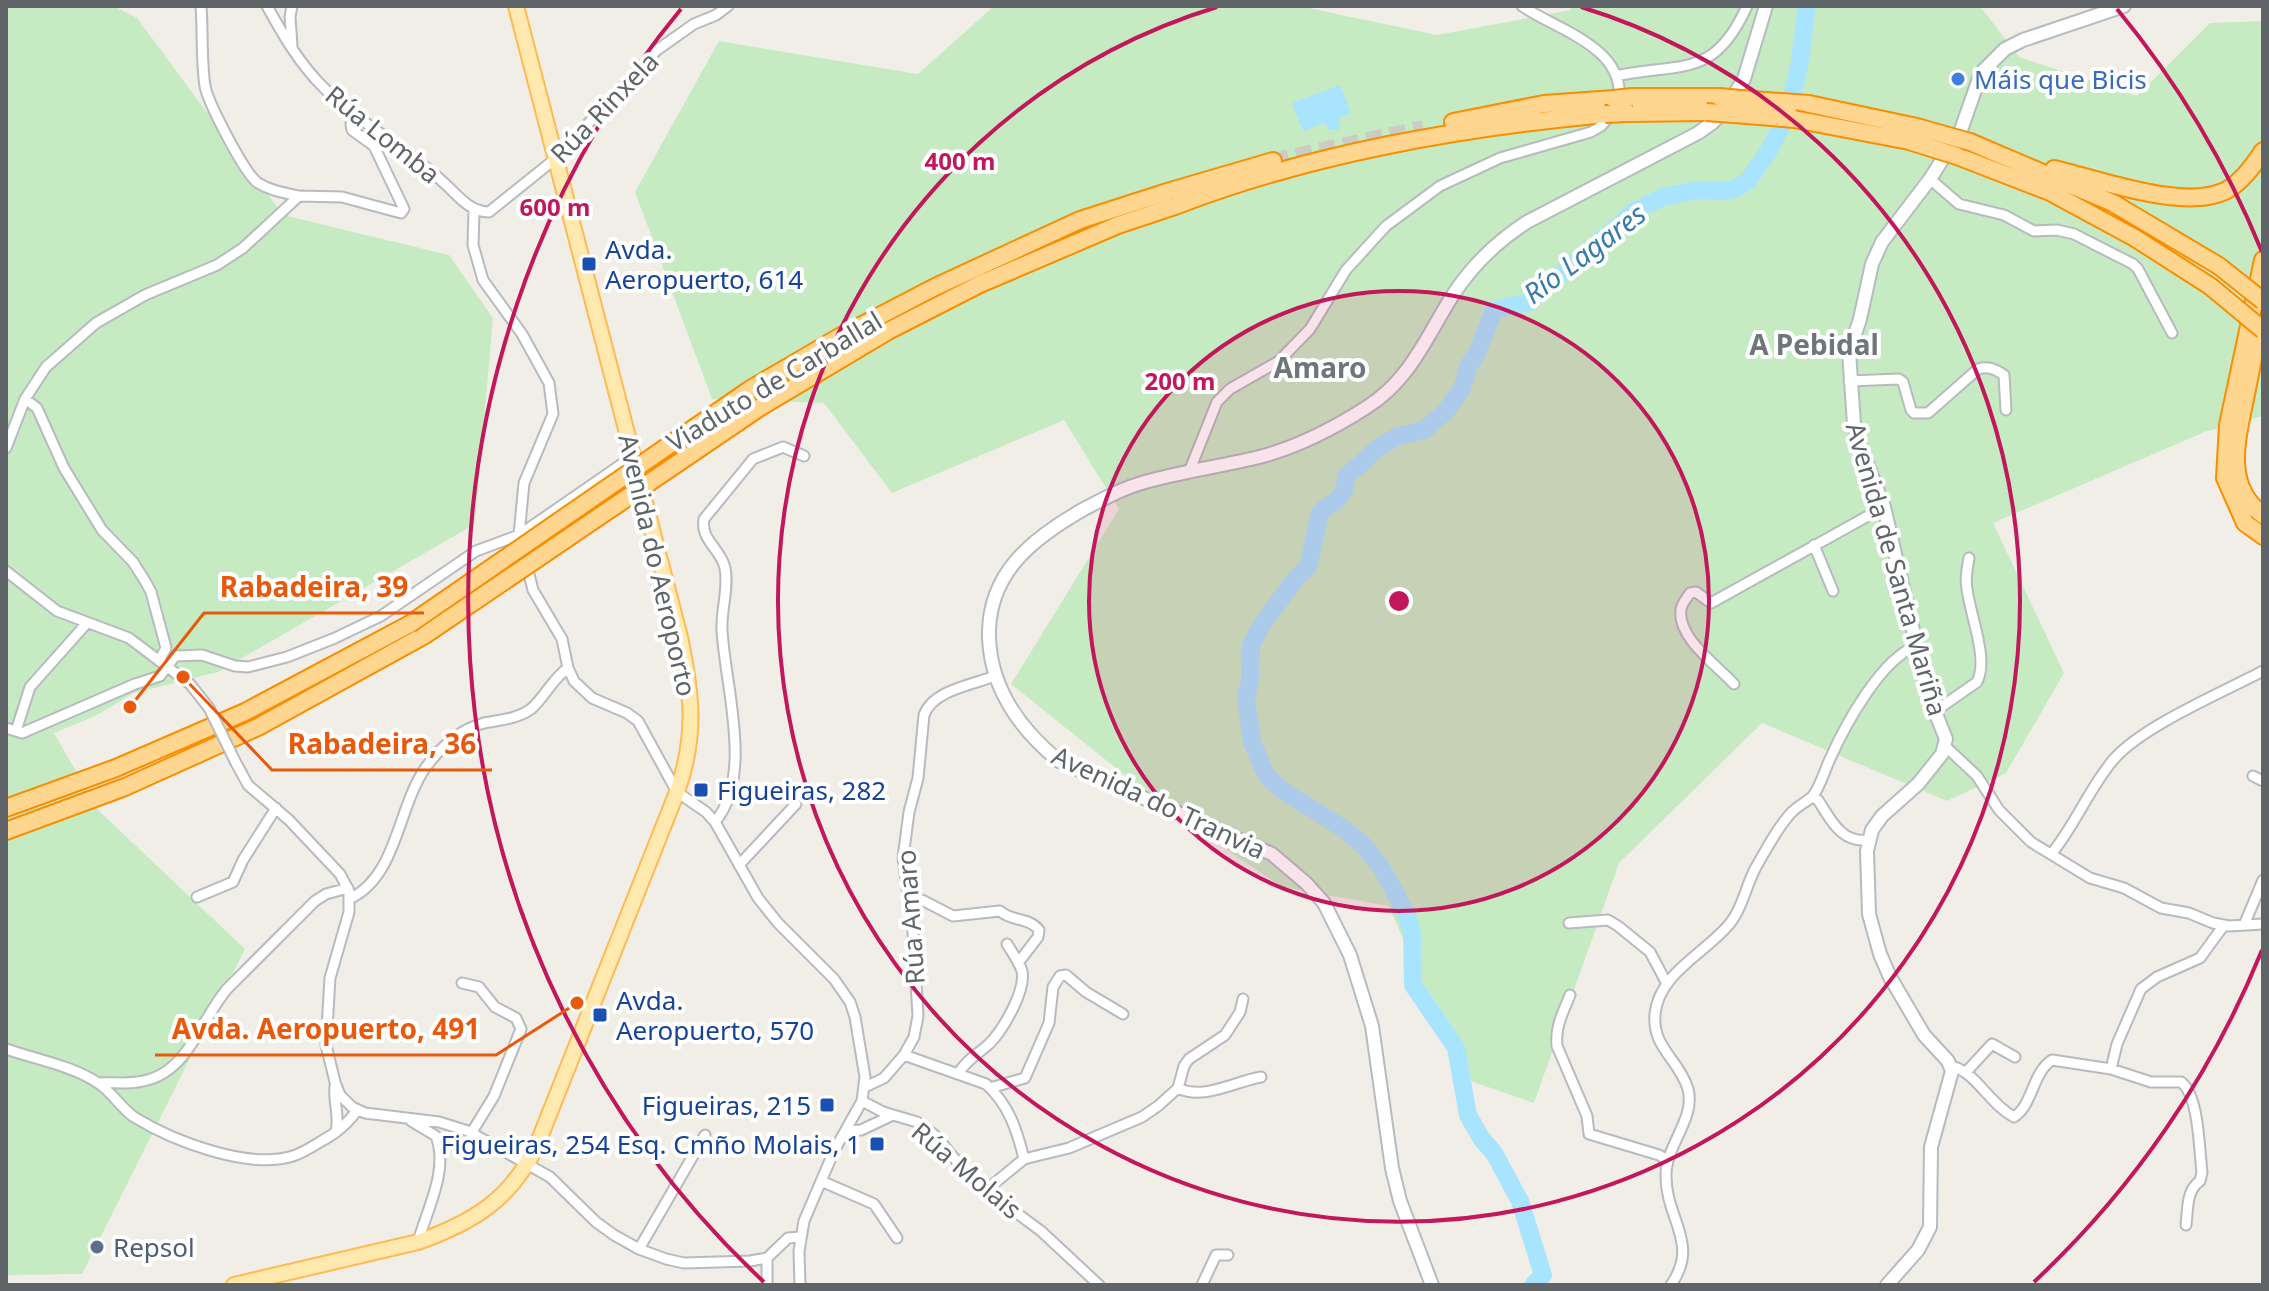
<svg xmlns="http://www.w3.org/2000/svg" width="2269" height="1291" viewBox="0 0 2269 1291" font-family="'Noto Sans',sans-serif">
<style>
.green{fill:#c6ebc2}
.water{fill:#a9e4ff}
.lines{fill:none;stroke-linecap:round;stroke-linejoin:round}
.river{stroke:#a9e4ff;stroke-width:18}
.highway-tunnel{stroke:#ccccc7;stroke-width:16;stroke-dasharray:16 8;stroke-linecap:butt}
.street-casing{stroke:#b7babe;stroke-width:13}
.secondary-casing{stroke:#b5bbbf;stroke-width:16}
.primary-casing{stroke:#feba53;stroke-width:18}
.highway-casing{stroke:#f88e00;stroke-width:20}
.street{stroke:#fff;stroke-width:9}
.secondary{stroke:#fff;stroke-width:12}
.primary{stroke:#ffe9ae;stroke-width:14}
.highway{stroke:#ffd690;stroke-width:16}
.street-bridge-casing{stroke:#b7babe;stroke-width:13;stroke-linecap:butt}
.highway-bridge-casing{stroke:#f88e00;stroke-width:20;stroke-linecap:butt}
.street-bridge{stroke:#fff;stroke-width:9}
.highway-bridge{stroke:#ffd690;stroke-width:16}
.ring{fill:none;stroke:#c2185b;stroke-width:4}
.shop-dot{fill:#3f7fe0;stroke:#fff;stroke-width:3}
.transit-dot{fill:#1a4fb4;stroke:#fff;stroke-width:3}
.service-dot{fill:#5c6f8a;stroke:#fff;stroke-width:3}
.labels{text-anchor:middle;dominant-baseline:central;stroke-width:8;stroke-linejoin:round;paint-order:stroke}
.shop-label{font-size:26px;fill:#366cbe;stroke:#fff;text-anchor:start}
.street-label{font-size:26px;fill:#5e6468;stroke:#fff}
.transit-label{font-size:26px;fill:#164399;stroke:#fff;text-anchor:start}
.service-label{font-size:26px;fill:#4e5e75;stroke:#fff;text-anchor:start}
.water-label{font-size:28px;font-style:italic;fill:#367ba9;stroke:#fff}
.neighbourhood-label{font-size:28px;font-weight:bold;fill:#6f767a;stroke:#fff}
.centre{fill:#c2185b;stroke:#fff;stroke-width:4}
.ring-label{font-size:24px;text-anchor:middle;font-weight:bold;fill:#c2185b;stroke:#fff;stroke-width:8;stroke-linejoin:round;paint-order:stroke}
.leader{fill:none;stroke:#e8590c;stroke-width:3}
.callout-dot{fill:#e8590c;stroke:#fff;stroke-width:3}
.callout-label{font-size:28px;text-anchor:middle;font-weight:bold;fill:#e8590c;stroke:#fff;stroke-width:8;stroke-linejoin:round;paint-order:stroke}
</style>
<rect width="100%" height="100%" fill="#f1eee7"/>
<path class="green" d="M6 6H113L137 18 283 215 449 255 493 318 475 524 218 672 134 693 95 716 54 733 99 811 245 949 82 1274 6 1275Z
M994 6H1299L1437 35 1571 10 1572 6H1980L2019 57 2137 96 2210 23 2263 21V416L2207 431 1993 523 2064 673 2006 773 1947 801 1762 723 1619 863 1534 1103 1462 1078 1389 906 1282 887 1172 813 1011 684 1119 509 1064 420 892 493 824 403 712 399 635 192 719 41 918 74Z"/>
<path class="water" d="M1340 85 1351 113 1338 118 1341 128 1337 130 1328 129 1325 123 1303 131 1292 103Z"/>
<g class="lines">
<path class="river" d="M1533 1285 1543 1275 1520 1201 1494 1153 1481 1138 1468 1115 1456 1048 1413 985 1412 933 1406 913 1381 867 1363 845 1344 829 1282 790 1266 775 1252 742 1246 698 1250 679 1251 645 1261 626 1295 579 1308 567 1320 512 1336 501 1344 491 1346 477 1378 448 1398 436 1424 430 1446 411 1462 388 1469 365 1477 353 1494 310 1529 302 1636 210 1663 197 1697 190 1725 191 1737 188 1748 181 1770 149 1788 113 1799 67 1807 6"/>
<path class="highway-tunnel" d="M1273 161 1423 128"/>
<g class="street-casing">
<path id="street" d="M201 6C203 32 201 60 205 86 208 103 245 174 258 183 271 191 285 193 299 196
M267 6C283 35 299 63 323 87 359 124 407 147 444 183 458 195 469 212 489 212L555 159 657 50 694 24 716 15 728 6
M1522 6C1557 30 1625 47 1619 100
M292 46 290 17 292 6
M1616 76C1681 62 1714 80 1747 6
M1930 179 1959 204 2004 215 2034 231 2057 230 2074 234 2133 264 2138 269 2172 333
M474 211 473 245 483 280 522 334 549 383 553 414 524 483 519 535 533 590 562 639 568 668 574 681 592 698 627 713 638 721 677 792 706 812 715 822 758 898 778 923 834 979 850 1002 855 1017 865 1077 862 1101 834 1151 804 1221 799 1251 800 1285
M1849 381 1899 379 1903 382 1911 410 1914 413H1928L1978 369C1988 366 1995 369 2004 375L2006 410
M25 399 37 408 64 468 102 530 133 562 145 581 151 592 166 648 159 661
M6 448 25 399 46 367 96 323 145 295 217 265 243 248 299 196 342 197 401 213 404 209 374 146 352 130 351 124 355 115
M1189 472 1217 402 1230 389 1279 361 1310 329 1346 270 1386 226 1440 186 1500 158 1591 132 1601 126 1613 113
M1814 545 1833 591
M6 571 57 611 129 638 190 684 209 708
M1734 684C1718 666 1677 638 1681 610 1681 604 1687 598 1690 593L1696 592 1711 603 1884 507
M1934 712 1977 682C1989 659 1970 615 1967 589 1965 579 1967 569 1969 558
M6 728 22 733 135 684 160 676 175 656 202 655 235 666 248 667 287 657 335 638 381 616 476 551 519 535 632 457
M16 731 30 687 87 623
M1945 746 1977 776 1999 810 2031 842 2090 878 2124 888 2161 908 2189 913 2213 923 2229 926 2263 924
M236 763 248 785 289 820 340 874 349 891V912L330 978 326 1045 335 1082 340 1095 352 1107 365 1113 439 1122 468 1131 550 1177 596 1222 614 1235 639 1249 666 1259 684 1263 750 1261 767 1258 788 1238 800 1237
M2253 776 2263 781
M1812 797 1818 800C1831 820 1841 843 1868 840
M715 822C754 775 725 687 722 630 721 609 729 588 725 568 721 549 700 540 704 519L753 459 783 447 804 456
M2052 853C2076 824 2089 788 2114 759 2143 726 2221 693 2263 671
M739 865 796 804
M197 897 233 882 243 860 276 808
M351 898C397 876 398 806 426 767 440 748 460 729 484 723 500 720 517 719 531 709 545 697 552 679 568 668
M909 899 922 900 953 916 1000 911C1012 922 1029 917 1039 930L1038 937 1018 963
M1569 923 1608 920 1618 926 1650 952 1667 984
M2244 925 2263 880
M462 983 479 987 495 1007 516 1018 521 1029 494 1096 472 1132
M1570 995C1563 1013 1555 1026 1557 1046L1587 1116 1589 1134 1659 1155 1667 1160
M6 1049C35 1059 73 1066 98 1083 112 1092 121 1108 134 1117 173 1141 248 1170 293 1156 302 1153 312 1147 320 1142 335 1134 348 1124 357 1110
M904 1055 986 1084C1009 1105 1017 1130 1024 1159
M1950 1066C1975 1070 1988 1103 2014 1117 2033 1105 2032 1073 2052 1060L2111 1069 2151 1082H2181C2199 1095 2199 1149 2202 1172L2200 1181C2186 1190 2188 1210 2186 1225
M2111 1069 2117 1044 2141 989 2157 977 2200 958 2224 925
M1967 1071 1992 1044 2015 1057
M958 1074C965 1061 978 1054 989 1044 1003 1030 1026 991 1022 971 1019 962 1012 952 1007 944
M98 1083C111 1082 124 1084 137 1082 187 1077 199 1022 227 989L315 901 326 894 348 888
M335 1086C333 1102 340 1115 336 1132
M865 1087 884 1078 904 1055 914 1037 918 1016 913 932 903 858 909 812 918 778 924 715C933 690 972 685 995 676
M990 1088 1025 1078 1049 1023 1053 987 1060 976 1066 975 1086 992 1123 1014
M1178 1088C1203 1101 1236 1081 1261 1077
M862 1101 883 1112 917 1122 927 1129 937 1137 972 1180 1041 1231 1099 1285
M411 1121 436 1136C449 1170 427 1209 418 1242
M847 1131 861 1130 893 1115
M821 1181 874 1204 897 1238
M985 1191 1024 1159 1069 1148 1142 1117 1158 1106 1178 1088 1184 1066 1189 1059 1225 1035 1240 1012 1243 999
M639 1249 705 1135
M767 1258V1285
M1202 1285 1216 1255H1228
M1671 1285C1700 1243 1666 1220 1666 1176 1665 1146 1696 1119 1688 1089 1679 1059 1652 1048 1655 1014 1659 972 1708 952 1731 922 1743 907 1746 885 1756 867 1766 850 1778 826 1792 812 1798 806 1806 802 1812 797 1820 788 1825 769 1830 759 1845 725 1881 659 1916 646"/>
</g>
<g class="secondary-casing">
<path id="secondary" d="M1432 1285 1400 1201 1392 1168 1372 1026 1350 955 1324 903 1306 883 1272 854 1059 761C1021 730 991 689 989 638 987 573 1033 538 1084 509 1103 499 1123 488 1145 482 1184 471 1224 466 1263 456 1299 446 1336 427 1367 407 1409 381 1426 338 1451 298 1471 266 1496 242 1527 222L1698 133 1712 123 1724 111 1744 79 1766 6
M1887 1285 1918 1250 1930 1227 1931 1147 1952 1071 1948 1061 1924 1035 1890 977 1880 954 1869 914 1867 851 1872 830 1882 816 1918 784 1942 754 1946 739 1928 694 1884 507 1862 451 1854 424 1849 352 1860 319 1872 264 1882 242 1930 179 1961 130 1981 73 2005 49 2023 40 2124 6"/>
</g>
<g class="primary-casing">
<path id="primary" d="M234 1285 418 1242C474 1222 511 1199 537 1145L677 792C697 735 692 694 680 637L516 6"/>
</g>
<g class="highway-casing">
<path id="highway" d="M1632 97H1719
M1752 100 1809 104
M1628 113 1706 112
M1747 115 1794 119
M1453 122 1544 104 1614 99
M1970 142 2113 203 2219 266
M1957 156 2050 192 2135 238 2210 286
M2054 169C2098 179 2183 211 2225 191 2241 183 2253 166 2263 151
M1167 192 1273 161
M1175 206C1312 153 1459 128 1605 114
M2263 260 2228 425 2225 478 2245 523 2263 536
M2260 324C2255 349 2250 374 2245 399 2237 439 2223 486 2263 515
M6 808 116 768 245 712 410 624
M6 831 125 787 258 727 425 635"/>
</g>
<use href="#street" class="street"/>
<use href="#secondary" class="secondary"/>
<use href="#primary" class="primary"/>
<use href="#highway" class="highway"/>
<g class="street-bridge-casing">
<path id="street-bridge" d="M209 708 236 763"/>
</g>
<g class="highway-bridge-casing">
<path id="highway-bridge" d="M1719 97 1752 100
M1614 99 1632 97
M1809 104 1917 127 1970 142
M1706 112 1747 115
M1605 114 1628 113
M1794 119 1909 141 1957 156
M2219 266 2263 301
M2210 286 2263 330
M410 624 749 390 841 336 935 287 1080 220 1167 192
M425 635 759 408 890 330 980 284 1118 225 1175 206"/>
</g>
<use href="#street-bridge" class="street-bridge"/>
<use href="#highway-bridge" class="highway-bridge"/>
</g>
<circle cx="1399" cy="601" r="310" fill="#c2185b" fill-opacity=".12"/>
<g class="ring">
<circle cx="1399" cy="601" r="310"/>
<path d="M1581 7A621 621 0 1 1 1217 7"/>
<path d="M2262 950A931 931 0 0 1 2034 1282M764 1282A931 931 0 0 1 681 9M2117 9A931 931 0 0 1 2262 252"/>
</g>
<circle class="shop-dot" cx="1958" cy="79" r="8"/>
<g class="transit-dot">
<rect x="581" y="256" width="16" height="16" rx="4"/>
<rect x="693" y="782" width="16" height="16" rx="4"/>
<rect x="592" y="1007" width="16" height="16" rx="4"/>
<rect x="819" y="1097" width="16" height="16" rx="4"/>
<rect x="869" y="1136" width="16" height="16" rx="4"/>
</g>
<circle class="service-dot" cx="97" cy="1247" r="8"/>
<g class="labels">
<g class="shop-label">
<text x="1974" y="79">Máis que Bicis</text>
</g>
<g class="street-label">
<text transform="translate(604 107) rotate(-46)">Rúa Rinxela</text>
<text transform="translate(383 134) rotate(39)">Rúa Lomba</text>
<text transform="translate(774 381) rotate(-31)">Viaduto de Carballal</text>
<text transform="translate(658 565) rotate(77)">Avenida do Aeroporto</text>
<text transform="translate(1897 569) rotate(74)">Avenida de Santa Mariña</text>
<text transform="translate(1159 802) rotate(25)">Avenida do Tranvia</text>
<text transform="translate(910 917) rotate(-94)">Rúa Amaro</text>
<text transform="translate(967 1170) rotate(40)">Rúa Molais</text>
</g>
<g class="transit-label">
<text x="605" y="249">Avda.<tspan x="605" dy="30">Aeropuerto, 614</tspan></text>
<text x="717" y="790">Figueiras, 282</text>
<text x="616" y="1000">Avda.<tspan x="616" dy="30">Aeropuerto, 570</tspan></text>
<text x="811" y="1105" text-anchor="end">Figueiras, 215</text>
<text x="861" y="1144" text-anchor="end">Figueiras, 254 Esq. Cmño Molais, 1</text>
</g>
<g class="service-label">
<text x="113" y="1247">Repsol</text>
</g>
<g class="water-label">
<text transform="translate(1584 253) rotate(-37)">Río Lagares</text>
</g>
<g class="neighbourhood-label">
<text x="1814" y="344">A Pebidal</text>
<text x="1320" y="367">Amaro</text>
</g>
</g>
<circle cx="1399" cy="601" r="12" class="centre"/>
<g class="ring-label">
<text x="960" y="170">400 m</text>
<text x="555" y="216">600 m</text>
<text x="1180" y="390">200 m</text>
</g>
<path class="leader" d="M130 707L204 613H424M183 677L272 770H492M577 1003L496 1055H155"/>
<g class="callout-dot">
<circle cx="130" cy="707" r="8"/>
<circle cx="183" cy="677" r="8"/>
<circle cx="577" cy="1003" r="8"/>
</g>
<g class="callout-label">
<text x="314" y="597">Rabadeira, 39</text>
<text x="382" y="754">Rabadeira, 36</text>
<text x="326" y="1039">Avda. Aeropuerto, 491</text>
</g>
<rect width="2269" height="1291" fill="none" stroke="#5e6468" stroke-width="16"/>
</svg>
